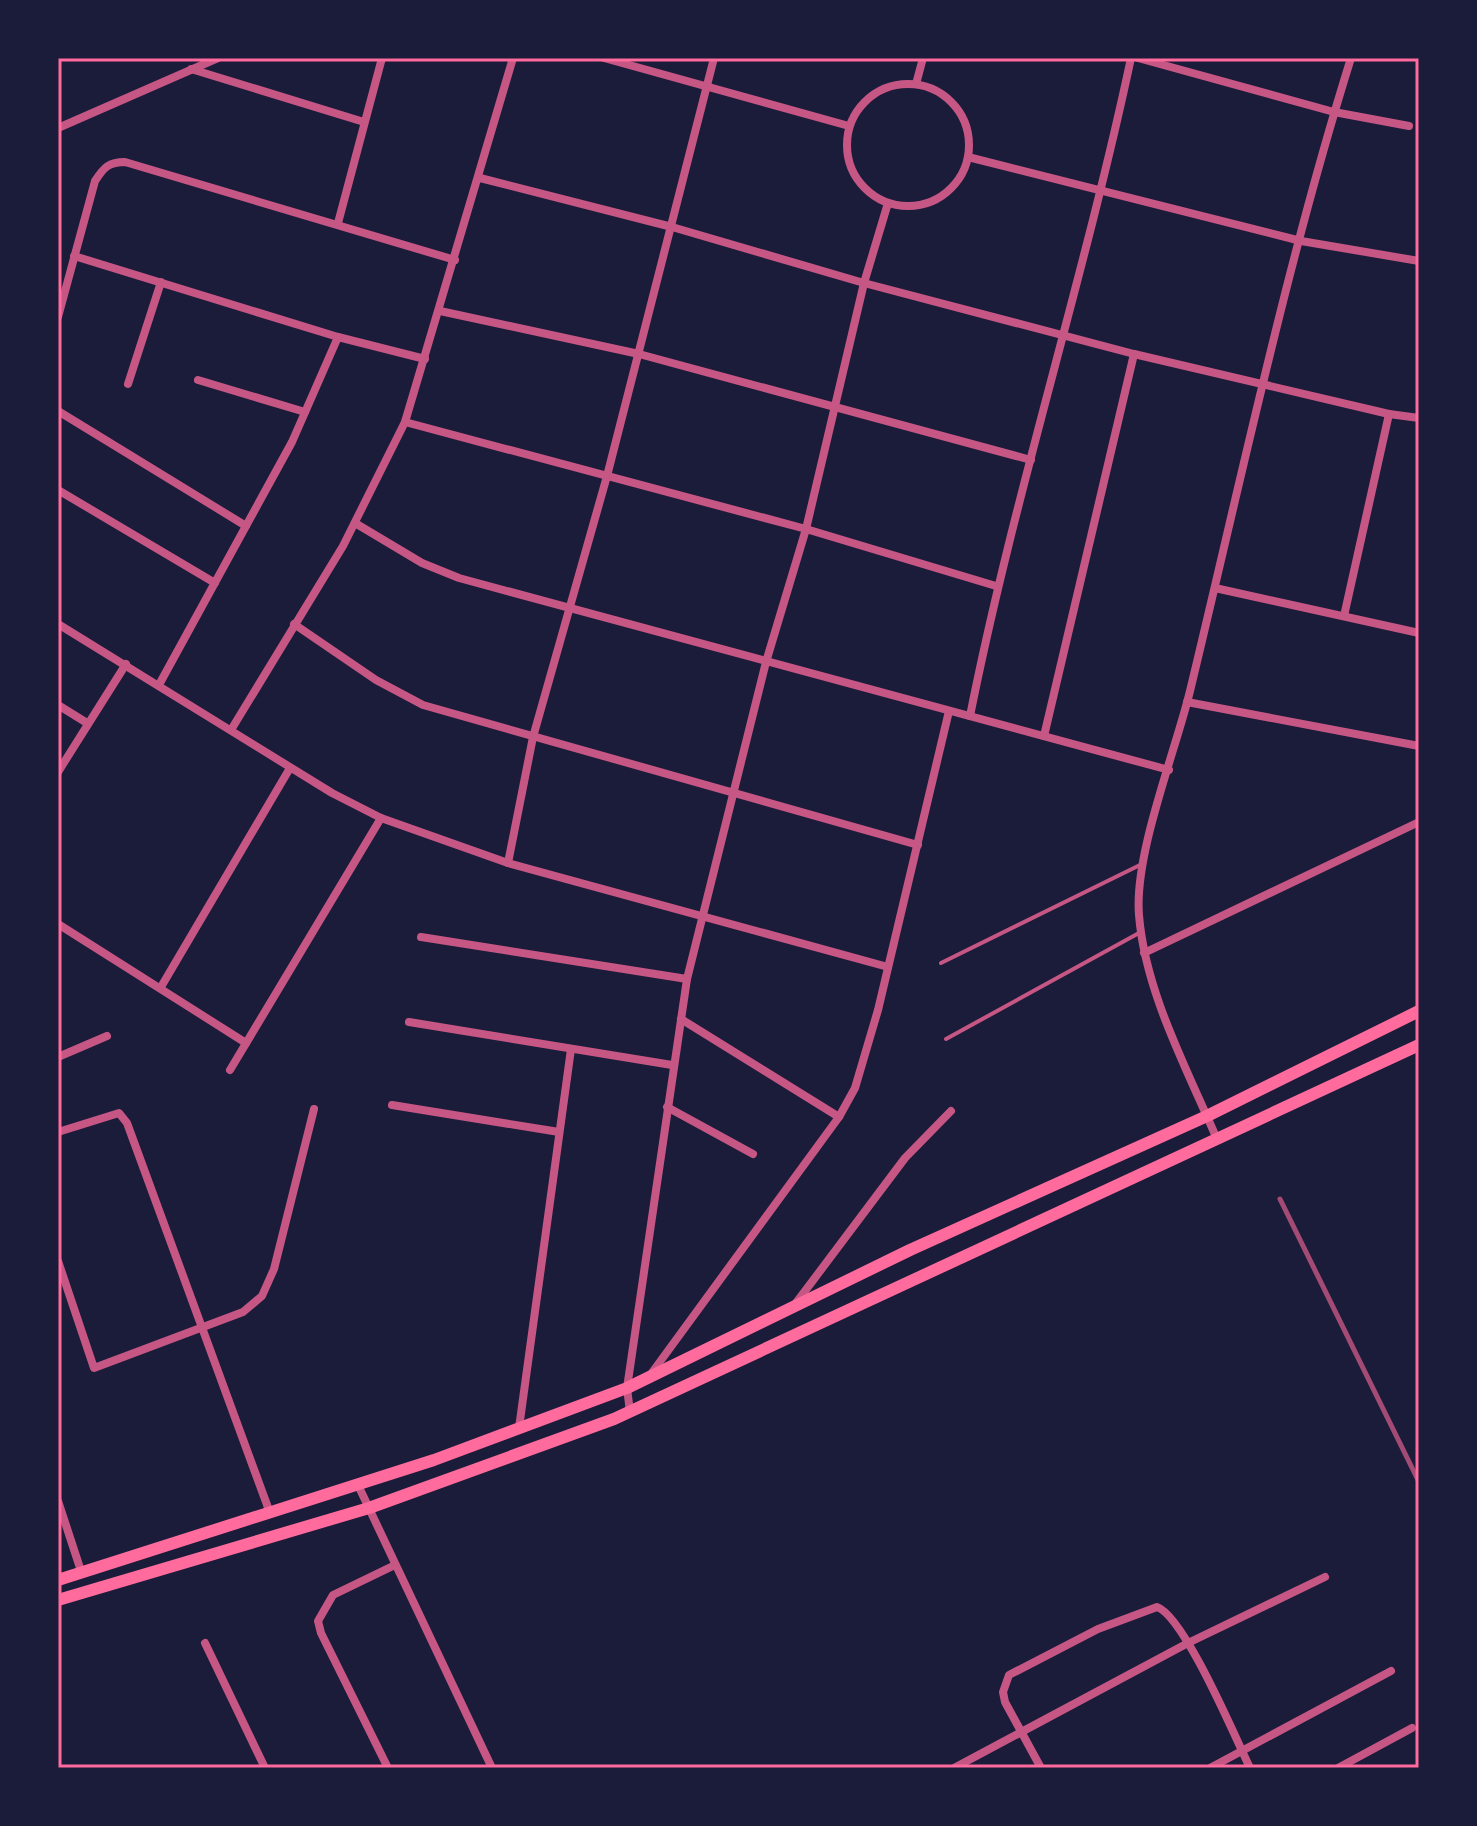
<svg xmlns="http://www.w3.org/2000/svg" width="1477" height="1826" font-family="Literata,serif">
  <rect width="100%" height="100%" fill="#1b1b3a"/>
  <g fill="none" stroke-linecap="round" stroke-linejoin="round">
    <g stroke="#c65784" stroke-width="4">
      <path d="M941 963 1140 865"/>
      <path d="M946 1039 1139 933"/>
    </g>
    <g stroke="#c65784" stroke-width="8">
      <path d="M604 58 849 126"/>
      <path d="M1138 58 1334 112 1409 126"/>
      <path d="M191 69 364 122"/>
      <path d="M916 84 923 58"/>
      <circle cx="908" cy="145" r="61"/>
      <path d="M58 128 218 58"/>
      <path d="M968 157 1301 241 1419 261"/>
      <path d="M480 178 672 227 864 283 1134 354 1389 414 1419 418"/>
      <path d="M338 223 382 58"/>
      <path d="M74 256 338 337 425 359"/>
      <path d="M440 311 639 354 1031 460"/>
      <path d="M58 317 95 181C104 167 109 162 125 162L455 260"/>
      <path d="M198 380 305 412"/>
      <path d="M128 384 161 282"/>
      <path d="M58 411 246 526"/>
      <path d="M405 422 806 529 996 586"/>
      <path d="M58 490 215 583"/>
      <path d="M355 523 422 563 459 578 1169 770"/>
      <path d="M1215 588 1419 633"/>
      <path d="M1344 616 1389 414"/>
      <path d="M58 624 332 793 381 818 508 863 888 967"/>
      <path d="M294 624 376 680 423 705 918 845"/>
      <path d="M160 683 292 442 338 337"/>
      <path d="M1187 702 1419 746"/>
      <path d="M58 705 87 723"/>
      <path d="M970 716C1014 495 1084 279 1131 58"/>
      <path d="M231 730 343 546 405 422 513 58"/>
      <path d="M1044 736 1134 354"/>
      <path d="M58 772 126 664"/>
      <path d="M508 863 533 737 607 476 714 58"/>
      <path d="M58 924 246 1043"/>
      <path d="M421 937 687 979"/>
      <path d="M1144 953 1419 822"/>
      <path d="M161 987 290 768"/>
      <path d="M681 1019 839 1117"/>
      <path d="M409 1022 672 1065"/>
      <path d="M58 1057 107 1036"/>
      <path d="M230 1070 381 818"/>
      <path d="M392 1105 559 1132"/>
      <path d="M667 1107 753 1154"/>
      <path d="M58 1132 119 1113 127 1123 270 1513"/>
      <path d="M1216 1137C1186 1067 1145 991 1139 915 1134 854 1175 753 1190 691 1241 480 1286 266 1351 58"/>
      <path d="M58 1261 94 1368 243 1312 262 1296 274 1269 314 1109"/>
      <path d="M796 1303 905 1158 951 1111"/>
      <path d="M651 1374 839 1117 855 1088 878 1010 949 711"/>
      <path d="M630 1412 627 1388 687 979 766 662 806 529 864 283 888 203"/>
      <path d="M519 1428 571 1049"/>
      <path d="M358 1485 492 1768"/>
      <path d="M58 1501 82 1574"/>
      <path d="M205 1643 265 1768"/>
      <path d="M388 1768 321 1633 318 1621 333 1595 395 1565"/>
      <path d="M954 1768 1188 1643 1325 1577"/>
      <path d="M1041 1768 1005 1702 1003 1692 1009 1675 1098 1629 1157 1607C1184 1616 1235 1737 1250 1768"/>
      <path d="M1210 1768 1391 1671"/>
      <path d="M1338 1768 1412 1728"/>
    </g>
    <g stroke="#ff6b9d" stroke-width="12">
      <path d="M58 1580 434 1460 627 1388 910 1250 1207 1116 1419 1011"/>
      <path d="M58 1600 369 1508 614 1419 1419 1045"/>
    </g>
    <path stroke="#a44b75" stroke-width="5" d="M1280 1199 1419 1482"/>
  </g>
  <rect width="1477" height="1826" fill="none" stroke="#1b1b3a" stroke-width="120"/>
  <rect x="60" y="60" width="1357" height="1706" fill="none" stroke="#ff6b9d" stroke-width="3"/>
</svg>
